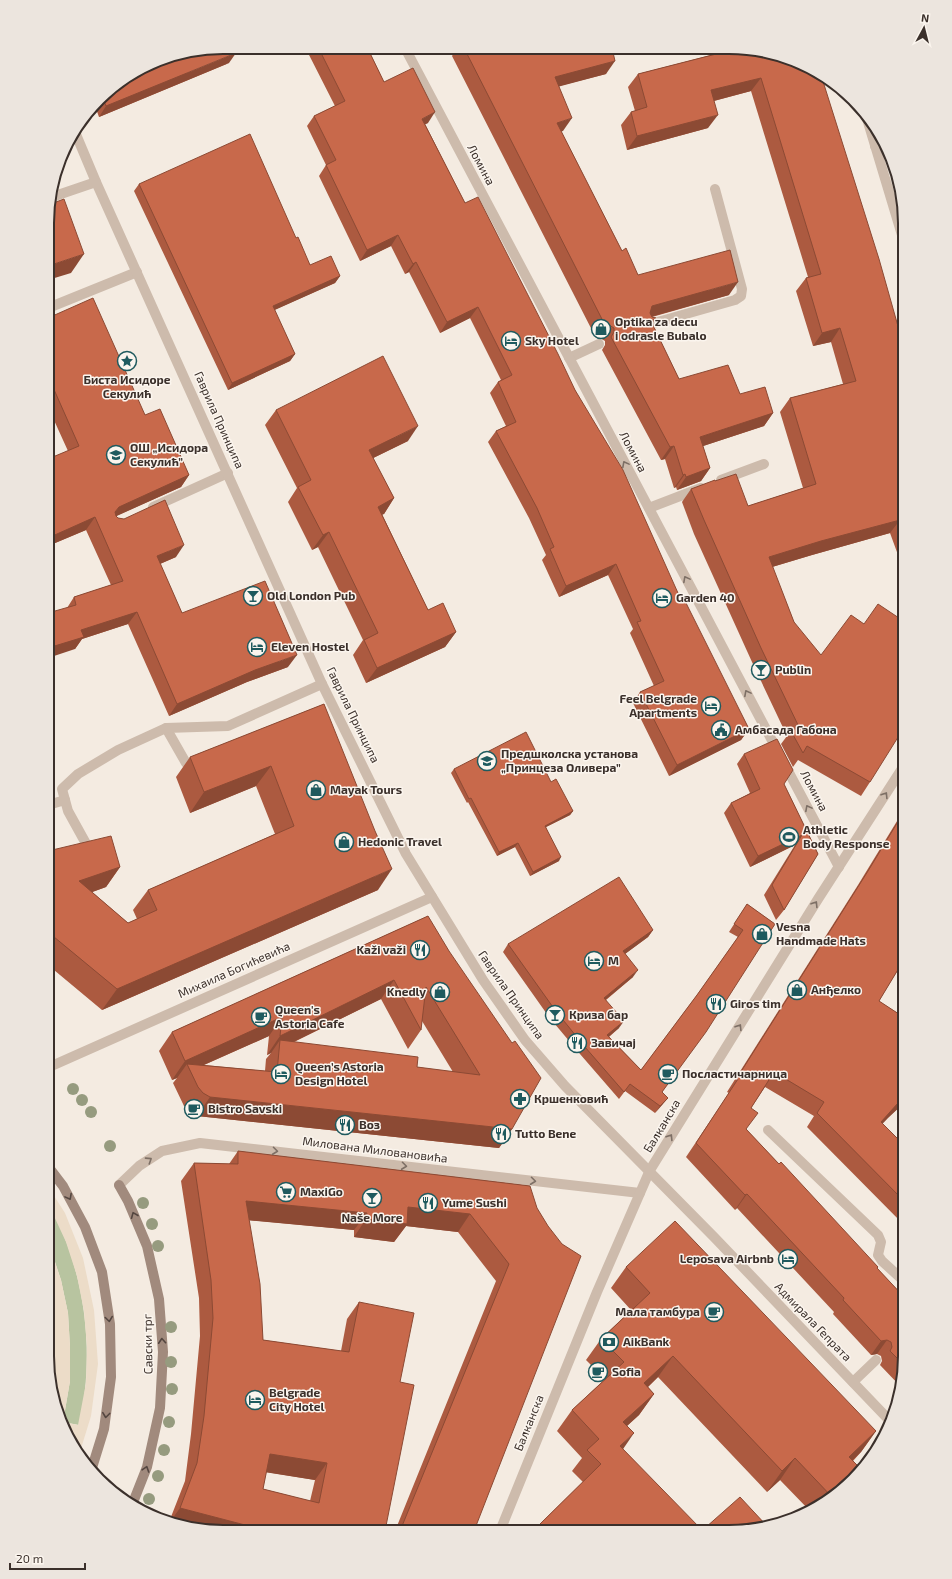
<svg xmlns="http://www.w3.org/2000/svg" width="952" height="1579" font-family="'Exo 2',sans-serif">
  <rect width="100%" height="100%" fill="#f4ebe1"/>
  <g fill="#b8c4a0">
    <path d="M47 1201C85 1267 96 1352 79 1425L63 1422 70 1381V1347L68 1313 61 1280 47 1238Z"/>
    <path d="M47 1301C52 1327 52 1352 51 1379L47 1356Z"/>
  </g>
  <path fill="#ecdcc8" d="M47 1185 65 1213 83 1258 94 1310 98 1364 91 1416 79 1455 60 1423 51 1379 53 1347 50 1316 47 1301V1238L61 1280 68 1313 70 1347V1381L63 1422 78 1425 86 1383 87 1347 84 1311 77 1276 66 1242 47 1201Z"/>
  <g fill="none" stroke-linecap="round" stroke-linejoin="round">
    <g stroke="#cdbbac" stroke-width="10">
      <path d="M48 308 137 272"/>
      <path d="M647 325 735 300 741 296 742 289 715 189"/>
      <path d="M569 358 599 344"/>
      <path d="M721 480 764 464"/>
      <path d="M153 507 228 473"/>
      <path d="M649 508 701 488"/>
      <path d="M166 728 186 763"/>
      <path d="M48 805 65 800"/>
      <path d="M89 849 68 811 62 789 78 774 118 750 166 728 228 726 322 684"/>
      <path d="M768 1130 878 1235 881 1242 878 1255 882 1261 905 1282"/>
      <path d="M853 1382 876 1360"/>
    </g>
    <g stroke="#cdbbac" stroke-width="10">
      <path d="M405 48 839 867"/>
      <path d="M875 146 886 145"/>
      <path d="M49 198 96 182"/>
      <path d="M47 1068 432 897"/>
      <path d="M119 1185 139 1166 162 1151 200 1143 640 1193"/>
    </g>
    <g stroke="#cdbbac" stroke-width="10">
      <path d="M865 112 905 245"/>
      <path d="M75 132 96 182 322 684 406 854 483 980 525 1040 565 1086 714 1237 891 1422"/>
      <path d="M500 1531 597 1292 650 1170 818 899 905 764"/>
    </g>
    <g stroke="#a18a7d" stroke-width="10">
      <path d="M47 1165 63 1186 85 1227 102 1272 110 1324 111 1377 104 1429 91 1471"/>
      <path d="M119 1185 128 1201 147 1246 159 1299 163 1352 160 1408 147 1467 132 1505"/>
    </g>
  </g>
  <g fill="#969b7f">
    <circle cx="73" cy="1089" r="6"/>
    <circle cx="82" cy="1100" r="6"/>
    <circle cx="91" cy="1112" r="6"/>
    <circle cx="110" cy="1146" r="6"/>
    <circle cx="143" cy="1203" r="6"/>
    <circle cx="152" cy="1224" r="6"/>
    <circle cx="158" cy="1246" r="6"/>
    <circle cx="171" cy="1327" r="6"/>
    <circle cx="171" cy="1362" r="6"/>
    <circle cx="172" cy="1389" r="6"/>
    <circle cx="169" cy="1422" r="6"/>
    <circle cx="164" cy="1450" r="6"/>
    <circle cx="158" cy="1476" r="6"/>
    <circle cx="149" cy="1499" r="6"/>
  </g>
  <g fill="#ac5a40" fill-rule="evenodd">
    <path d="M305 47H382L370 53 384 82 428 123 425 124 465 203 575 390 682 602 749 729 741 740 669 776 633 703 640 692 654 686 630 633 633 629 608 575 559 597 542 560 546 555 529 518 488 442 496 431 506 426 490 393 498 382 501 380 470 318 440 333 409 272 405 274 391 246 360 261 319 176 326 165 307 126 314 116 335 106Z"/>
    <path d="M457 48H612L606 74 559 86 563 131H561L622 251 638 275 729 295 652 317 656 318 652 323 679 379 740 394 773 413 764 426 703 446 710 468 701 481 677 490 676 487 674 488 665 459 661 460 602 350 605 345V341L600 338H596L452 56Z"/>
    <path d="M718 48 752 49 905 351V574L890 533 812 555 772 567 794 622 870 782 861 796 798 760 793 767 781 744 787 736 752 662 694 534 682 502 691 489 715 481 748 506 803 488 780 412 790 398 843 384 831 342 813 346 796 291 806 278 808 277 751 91 714 101 708 128 627 150 621 125 631 112 635 111 628 87 638 74 715 54V52Z"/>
    <path d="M229 63 99 117 95 106 107 91Z"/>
    <path d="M139 184 296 238 310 265 340 276 335 283 274 310 295 354 290 361 228 390 134 191Z"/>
    <path d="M48 318 145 415 189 475 181 487 116 516 118 518 176 557 160 564 182 613 288 667 247 682 169 716 128 624 82 639 75 649 67 608 74 597 111 585 86 530 48 546V459L68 451 48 407Z"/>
    <path d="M276 410 408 441 373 458 394 498 384 514H382L428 610 456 632 445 647 366 683 353 655 363 640 318 547 312 550 288 502 297 488 265 425Z"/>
    <path d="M324 704 378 890 102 1010 48 965V851L120 867 106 887 92 892 128 923 137 919 133 910 148 890 275 834 256 786 190 813 176 777 190 757Z"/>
    <path d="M744 754 784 784 818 854 784 910 776 920 764 895 795 845 750 867 724 813 731 803 750 793 737 764Z"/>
    <path d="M454 769 551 782 573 811 570 815 546 827 559 861 530 876 515 847 497 856 468 802 467 803 451 773Z"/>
    <path d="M905 808V958L879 1001 905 1018V1102L882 1123 905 1146V1226L807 1127 814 1116 765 1087 751 1108 746 1129 905 1298V1368L901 1387 880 1365 882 1361 881 1356 877 1354 871 1355 833 1314 834 1312 737 1208 735 1210 686 1157 729 1093 727 1092 858 885Z"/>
    <path d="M747 904 775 924 662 1092 668 1098 662 1105 655 1113 625 1091 619 1099 580 1054 549 1017 503 952 508 944 653 930 648 937 625 954 633 977 606 1000 619 1028 609 1037 641 1070 697 995 738 937 729 932Z"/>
    <path d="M428 916 512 1129 499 1148 197 1116 190 1112 184 1106 173 1083 177 1078 172 1080 159 1051 172 1032ZM381 999 408 1049 421 1030 422 1021 453 1072 417 1067 294 1042ZM269 1036 267 1055 271 1053 266 1059 265 1071 204 1065Z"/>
    <path d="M238 1151 530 1186 474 1531H395L496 1281 458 1232 406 1226 394 1242 354 1237V1230L249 1220 263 1340 341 1351 347 1319 359 1302 400 1382 385 1531H200L169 1522 185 1481 191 1434 200 1336 199 1298 181 1181 194 1163 229 1164ZM266 1472 315 1480 310 1501 263 1489Z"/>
    <path d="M905 1232V1249L898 1242Z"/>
    <path d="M626 1267 876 1431 861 1452 853 1461 836 1496 810 1511 780 1480 767 1492 658 1377 648 1387 654 1394 639 1415 627 1426 623 1449 699 1532 535 1531 540 1524 583 1482 572 1471 582 1458 557 1431 572 1410 605 1379 586 1360 601 1339 631 1310 611 1288Z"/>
    <path d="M705 1528 729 1532H702Z"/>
  </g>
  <g fill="#8c4a34">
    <path d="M366 47H382L359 58Z"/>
    <path d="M236 53 229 63 99 117 106 106Z"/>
    <path d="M615 61 606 74 546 90 555 77Z"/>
    <path d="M761 78 751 91 702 104 711 90Z"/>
    <path d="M435 112 428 123 415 129 422 119Z"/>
    <path d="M718 115 708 128 627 150 637 136Z"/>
    <path d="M572 118 563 131 548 136 557 123Z"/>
    <path d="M398 235 391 246 360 261 367 250Z"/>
    <path d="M84 254 71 273 48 280V266Z"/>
    <path d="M416 262 409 272 405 274 413 264Z"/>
    <path d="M340 276 335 283 268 313 273 306Z"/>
    <path d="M738 282 729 295 643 319 652 306Z"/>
    <path d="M478 307 470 318 440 333 447 322Z"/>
    <path d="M656 318 647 331 651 321Z"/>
    <path d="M605 325H609L600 338H596Z"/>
    <path d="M840 328 831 342 813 346 822 333Z"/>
    <path d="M295 354 290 361 228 390 232 383Z"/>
    <path d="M773 413 764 426 691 450 700 437Z"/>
    <path d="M418 426 408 441 359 465 369 450Z"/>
    <path d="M674 446 665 459 661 460 670 447Z"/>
    <path d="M710 468 701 481 677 490 686 477Z"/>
    <path d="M685 474 676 487 674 488 683 475Z"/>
    <path d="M189 475 181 487 110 519 119 507Z"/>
    <path d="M394 498 384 514 368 522 378 507Z"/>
    <path d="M95 517 86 530 48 546V538Z"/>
    <path d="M900 520 890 533 812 555 759 571 769 557 821 541Z"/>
    <path d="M329 532 318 547 312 550 323 535Z"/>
    <path d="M184 545 176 557 148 569 157 556Z"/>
    <path d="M616 564 608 575 559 597 566 586Z"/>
    <path d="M137 612 128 624 82 639 75 649 48 658V648L81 630Z"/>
    <path d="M456 632 445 647 366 683 377 668Z"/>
    <path d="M297 655 288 667 247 682 169 716 177 704 255 670Z"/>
    <path d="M749 729 741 740 669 776 677 765Z"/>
    <path d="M271 766 256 786 190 813 204 792Z"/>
    <path d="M573 811 570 815 542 829 545 826Z"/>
    <path d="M802 835 795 845 750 867 758 856Z"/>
    <path d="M518 843 515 847 497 856 499 852Z"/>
    <path d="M561 857 559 861 530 876 533 872Z"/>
    <path d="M120 867 106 887 65 902 79 881Z"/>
    <path d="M392 869 378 890 102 1010 117 989Z"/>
    <path d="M653 930 648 937 618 959 623 951Z"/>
    <path d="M638 970 633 977 599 1005 604 998Z"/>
    <path d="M394 980 381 999 279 1049 280 1040 271 1053 267 1055 280 1036Z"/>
    <path d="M282 1017 269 1036 190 1071 187 1064 177 1078 172 1080 185 1061Z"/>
    <path d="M624 1021 619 1028 602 1042 607 1035Z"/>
    <path d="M210 1097 512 1129 499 1148 197 1116Z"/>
    <path d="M905 1097V1102L888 1118 871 1136 881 1122 898 1103Z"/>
    <path d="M668 1098 662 1105 655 1113 660 1106Z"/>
    <path d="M747 1194 737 1208 735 1210 745 1195Z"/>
    <path d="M246 1201 367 1213 354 1230 234 1219Z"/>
    <path d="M408 1207 470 1214 458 1232 406 1226 394 1242 354 1237 366 1219Z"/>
    <path d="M887 1340 877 1354 871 1355 881 1341Z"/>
    <path d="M673 1356 658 1377 629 1405 644 1383Z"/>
    <path d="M654 1394 639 1415 608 1443 623 1422Z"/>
    <path d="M876 1431 861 1452 834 1478 849 1457Z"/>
    <path d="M634 1433 619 1455 620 1446Z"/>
    <path d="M270 1454 327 1463 315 1480 258 1471Z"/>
    <path d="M795 1458 780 1480 767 1492 782 1471Z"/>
    <path d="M180 1508 268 1531H200L170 1522Z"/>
  </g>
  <g fill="#c8694b" stroke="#8c4a34" fill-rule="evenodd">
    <path d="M223 47H234L236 53 106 106 102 96 107 91 156 60Z"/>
    <path d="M318 47H367L384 82 413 68 435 112 422 119 465 203 478 197 558 354 575 390 623 470 682 602 685 601 749 729 677 765 640 692 664 681 637 622 641 621 616 564 566 586 550 549 554 547 537 508 496 431 516 422 498 382 512 375 478 307 447 322 416 262 413 264 398 235 367 250 326 165 336 160 314 116 345 101Z"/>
    <path d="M464 48H612L615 61 555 77 572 118 557 123 622 251 626 248 638 275 730 250 738 282 652 306 650 313 652 317 656 318 651 321 679 379 728 365 740 394 765 387 773 413 700 437 710 468 686 477 685 474 683 475 674 446 670 447 611 337 614 332V328L609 325H605Z"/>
    <path d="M727 48 752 49 797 60 821 75 879 259 905 351V534L900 520 821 541 769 557 794 622 821 655 851 615 864 624 878 604 905 622V726L870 782 807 746 803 753 791 731 799 727 761 648 704 520 691 489 715 480V481L736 474 748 506 816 484 790 398 856 381 840 328 822 333 806 278 821 274 761 78 711 90 718 115 637 136 631 112 647 107 638 74 728 51Z"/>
    <path d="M250 134 296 238 298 237 310 265 331 256 340 276 273 306 295 354 232 383 139 184Z"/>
    <path d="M64 199 84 254 48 266V205Z"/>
    <path d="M93 298 145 415 160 409 189 475 119 507 115 512 116 516 118 518 124 519 165 500 184 545 157 556 182 613 265 581 297 655 255 670 177 704 137 612 81 630 84 637 48 648V613L76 605 74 597 123 581 95 517 48 538V459L79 446 48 376V318Z"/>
    <path d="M383 356 418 426 369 450 394 498 378 507 428 610 443 603 456 632 377 668 364 640 378 633 329 532 323 535 298 487 311 480 276 410Z"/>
    <path d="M324 704 375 831 392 869 117 989 48 932V929L50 928 48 926V851L111 836 120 867 79 881 128 923 157 910 148 890 294 826 271 766 204 792 190 757Z"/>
    <path d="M526 732 551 782 556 779 573 811 545 826 561 857 533 872 518 843 499 852 471 798 469 799 454 769Z"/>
    <path d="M777 739 793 770 784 784 818 854 784 910 772 885 802 835 758 856 731 803 760 789 744 754Z"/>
    <path d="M905 810V958L879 1001 905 1018V1097L898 1103 881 1122 905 1146V1202L817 1113 824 1102 774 1072 751 1108 758 1113 746 1129 779 1164 781 1162 878 1267 877 1268 905 1298V1366L890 1351 892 1347 891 1342 887 1340 881 1341 843 1300 844 1298 747 1194 745 1195 696 1143 738 1079 737 1078 868 871Z"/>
    <path d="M619 877 653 930 623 951 638 970 604 998 624 1021 607 1035 641 1070 697 995 743 930 734 924 747 904 775 924 706 1032 662 1092 668 1098 660 1106 630 1084 624 1092 585 1047 555 1010 508 944Z"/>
    <path d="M428 916 449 951 512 1043 515 1041 541 1078 512 1129 210 1097 203 1093 198 1087 187 1064 277 1072 280 1040 418 1057 417 1067 480 1075 426 987 421 1030 394 980 280 1036 282 1017 185 1061 172 1032Z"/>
    <path d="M238 1151 530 1186 537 1208 548 1226 562 1244 581 1256 474 1531H400L509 1264 470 1214 408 1207 407 1224 366 1219 367 1213 246 1201 260 1284 263 1340 349 1352 359 1302 414 1313 400 1382 414 1385 385 1531H268L180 1508 197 1463 204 1416 213 1318 211 1280 194 1163 238 1164ZM270 1454 327 1463 319 1503 263 1489Z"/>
    <path d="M675 1221 876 1431 849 1457 862 1470 836 1496 833 1498 795 1458 782 1471 673 1356 644 1383 654 1394 623 1422 634 1433 620 1446 701 1529 699 1532 547 1531 540 1524 601 1464 587 1450 599 1439 572 1410 624 1362 601 1339 650 1293 626 1267Z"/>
    <path d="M740 1497 766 1525 729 1532H708L705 1528Z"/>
  </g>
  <defs><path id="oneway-chevron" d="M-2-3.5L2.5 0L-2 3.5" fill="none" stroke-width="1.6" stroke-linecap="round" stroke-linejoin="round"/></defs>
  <g stroke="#7d6f65">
    <use href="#oneway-chevron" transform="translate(625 464) rotate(-118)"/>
    <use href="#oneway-chevron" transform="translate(686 579) rotate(-118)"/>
    <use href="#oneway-chevron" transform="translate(747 693) rotate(-118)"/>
    <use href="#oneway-chevron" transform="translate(885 795) rotate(-58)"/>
    <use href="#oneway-chevron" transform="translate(808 808) rotate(-118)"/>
    <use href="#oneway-chevron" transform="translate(815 904) rotate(-58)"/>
    <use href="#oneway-chevron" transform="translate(739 1027) rotate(-58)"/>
    <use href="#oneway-chevron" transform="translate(670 1137) rotate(-58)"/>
    <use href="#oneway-chevron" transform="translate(275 1151) rotate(7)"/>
    <use href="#oneway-chevron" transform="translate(149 1160) rotate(-33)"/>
    <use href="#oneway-chevron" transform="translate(404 1166) rotate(7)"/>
    <use href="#oneway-chevron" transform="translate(533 1181) rotate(7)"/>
  </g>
  <g stroke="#544640">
    <use href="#oneway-chevron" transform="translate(69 1197) rotate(62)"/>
    <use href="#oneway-chevron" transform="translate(134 1215) rotate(-112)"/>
    <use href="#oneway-chevron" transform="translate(109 1319) rotate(82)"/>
    <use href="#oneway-chevron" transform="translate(162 1341) rotate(-94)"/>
    <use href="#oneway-chevron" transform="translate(106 1415) rotate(97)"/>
    <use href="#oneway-chevron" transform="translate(146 1469) rotate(-72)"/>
  </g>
  <defs>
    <symbol id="shop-ring" viewBox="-11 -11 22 22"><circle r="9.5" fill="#fbf5ee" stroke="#1f5a5e" stroke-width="1.5"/><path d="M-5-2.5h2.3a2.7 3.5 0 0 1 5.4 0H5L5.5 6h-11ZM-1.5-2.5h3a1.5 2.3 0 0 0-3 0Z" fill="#1f5a5e"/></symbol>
    <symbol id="hotel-ring" viewBox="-11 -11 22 22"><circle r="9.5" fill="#fbf5ee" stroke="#1f5a5e" stroke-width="1.5"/><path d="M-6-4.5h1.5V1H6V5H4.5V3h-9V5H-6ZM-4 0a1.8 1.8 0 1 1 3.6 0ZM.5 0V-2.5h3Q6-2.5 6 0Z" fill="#1f5a5e"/></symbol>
    <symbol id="sight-ring" viewBox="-11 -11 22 22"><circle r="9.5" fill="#fbf5ee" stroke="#1f5a5e" stroke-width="1.5"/><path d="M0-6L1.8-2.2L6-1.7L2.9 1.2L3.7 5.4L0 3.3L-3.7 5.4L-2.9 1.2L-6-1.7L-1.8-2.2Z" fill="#1f5a5e"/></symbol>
    <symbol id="school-ring" viewBox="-11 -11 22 22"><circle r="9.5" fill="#fbf5ee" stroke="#1f5a5e" stroke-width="1.5"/><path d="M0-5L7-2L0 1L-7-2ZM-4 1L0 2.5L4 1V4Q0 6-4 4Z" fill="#1f5a5e"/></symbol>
    <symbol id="bar-ring" viewBox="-11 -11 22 22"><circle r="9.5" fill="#fbf5ee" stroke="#1f5a5e" stroke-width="1.5"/><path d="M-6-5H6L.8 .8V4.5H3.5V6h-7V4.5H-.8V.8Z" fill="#1f5a5e"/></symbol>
    <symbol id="civic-ring" viewBox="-11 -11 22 22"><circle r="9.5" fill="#fbf5ee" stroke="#1f5a5e" stroke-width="1.5"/><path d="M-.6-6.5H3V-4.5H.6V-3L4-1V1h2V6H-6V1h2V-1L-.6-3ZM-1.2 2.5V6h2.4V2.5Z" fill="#1f5a5e"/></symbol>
    <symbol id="stadium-ring" viewBox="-11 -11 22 22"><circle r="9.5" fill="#fbf5ee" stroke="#1f5a5e" stroke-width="1.5"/><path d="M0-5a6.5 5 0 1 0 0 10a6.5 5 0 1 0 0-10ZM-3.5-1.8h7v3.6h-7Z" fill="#1f5a5e"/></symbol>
    <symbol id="restaurant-ring" viewBox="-11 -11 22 22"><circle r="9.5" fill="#fbf5ee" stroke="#1f5a5e" stroke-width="1.5"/><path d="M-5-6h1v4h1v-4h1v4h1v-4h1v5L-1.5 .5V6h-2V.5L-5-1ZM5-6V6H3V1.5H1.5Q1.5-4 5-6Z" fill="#1f5a5e"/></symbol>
    <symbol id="cafe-ring" viewBox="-11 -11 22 22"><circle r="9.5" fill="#fbf5ee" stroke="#1f5a5e" stroke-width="1.5"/><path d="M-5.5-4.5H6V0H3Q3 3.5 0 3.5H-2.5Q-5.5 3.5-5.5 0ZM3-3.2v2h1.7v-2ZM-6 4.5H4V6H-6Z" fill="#1f5a5e"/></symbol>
    <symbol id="pharmacy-ring" viewBox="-11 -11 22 22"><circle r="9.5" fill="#fbf5ee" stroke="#1f5a5e" stroke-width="1.5"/><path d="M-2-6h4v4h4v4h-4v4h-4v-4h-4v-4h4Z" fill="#1f5a5e"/></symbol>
    <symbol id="supermarket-ring" viewBox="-11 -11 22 22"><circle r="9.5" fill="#fbf5ee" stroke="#1f5a5e" stroke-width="1.5"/><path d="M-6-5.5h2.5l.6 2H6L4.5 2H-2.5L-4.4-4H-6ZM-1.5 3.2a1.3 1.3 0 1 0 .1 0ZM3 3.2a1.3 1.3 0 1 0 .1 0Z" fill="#1f5a5e"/></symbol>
    <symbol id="bank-ring" viewBox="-11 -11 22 22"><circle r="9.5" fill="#fbf5ee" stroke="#1f5a5e" stroke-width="1.5"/><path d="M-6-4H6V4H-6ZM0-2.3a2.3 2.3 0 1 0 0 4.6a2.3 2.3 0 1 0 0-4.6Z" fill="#1f5a5e"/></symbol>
  </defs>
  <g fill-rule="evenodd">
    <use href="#shop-ring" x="590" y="318" width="22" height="22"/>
    <use href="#hotel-ring" x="500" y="330" width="22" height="22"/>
    <use href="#sight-ring" x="116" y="350" width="22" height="22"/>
    <use href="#school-ring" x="105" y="444" width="22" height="22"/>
    <use href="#bar-ring" x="242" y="585" width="22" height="22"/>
    <use href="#hotel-ring" x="651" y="587" width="22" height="22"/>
    <use href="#hotel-ring" x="246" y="636" width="22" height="22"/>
    <use href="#bar-ring" x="750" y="659" width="22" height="22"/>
    <use href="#hotel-ring" x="700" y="695" width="22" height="22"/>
    <use href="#civic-ring" x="710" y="719" width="22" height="22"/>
    <use href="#school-ring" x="476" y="750" width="22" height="22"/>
    <use href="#shop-ring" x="305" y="779" width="22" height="22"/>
    <use href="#stadium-ring" x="778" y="826" width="22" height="22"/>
    <use href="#shop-ring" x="333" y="831" width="22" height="22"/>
    <use href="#shop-ring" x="751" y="923" width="22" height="22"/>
    <use href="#restaurant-ring" x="409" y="939" width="22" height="22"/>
    <use href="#hotel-ring" x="583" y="950" width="22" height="22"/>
    <use href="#shop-ring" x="786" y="979" width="22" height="22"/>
    <use href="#shop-ring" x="429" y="981" width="22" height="22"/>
    <use href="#restaurant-ring" x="705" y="993" width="22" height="22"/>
    <use href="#bar-ring" x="544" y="1004" width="22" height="22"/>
    <use href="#cafe-ring" x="250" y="1006" width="22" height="22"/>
    <use href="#restaurant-ring" x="566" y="1032" width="22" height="22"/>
    <use href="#hotel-ring" x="270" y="1063" width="22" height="22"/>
    <use href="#cafe-ring" x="657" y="1063" width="22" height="22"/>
    <use href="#pharmacy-ring" x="509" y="1088" width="22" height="22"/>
    <use href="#cafe-ring" x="183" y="1098" width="22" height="22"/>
    <use href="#restaurant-ring" x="334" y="1114" width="22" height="22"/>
    <use href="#restaurant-ring" x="490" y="1123" width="22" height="22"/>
    <use href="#supermarket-ring" x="275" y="1181" width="22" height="22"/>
    <use href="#bar-ring" x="361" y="1187" width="22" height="22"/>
    <use href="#restaurant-ring" x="417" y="1192" width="22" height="22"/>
    <use href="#hotel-ring" x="777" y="1248" width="22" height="22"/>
    <use href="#cafe-ring" x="703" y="1301" width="22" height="22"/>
    <use href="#bank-ring" x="598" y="1331" width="22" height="22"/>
    <use href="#cafe-ring" x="587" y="1361" width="22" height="22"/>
    <use href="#hotel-ring" x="244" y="1389" width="22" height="22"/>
  </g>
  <g text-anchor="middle" stroke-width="3" stroke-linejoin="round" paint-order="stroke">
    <g font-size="12" fill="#3b302b" stroke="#fbf5ee">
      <text transform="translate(481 165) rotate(62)" y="4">Ломина</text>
      <text transform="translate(219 420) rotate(66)" y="4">Гаврила Принципа</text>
      <text transform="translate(633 452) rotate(62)" y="4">Ломина</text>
      <text transform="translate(353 715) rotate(64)" y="4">Гаврила Принципа</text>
      <text transform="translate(814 791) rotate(62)" y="4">Ломина</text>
      <text transform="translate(234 970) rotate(-24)" y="4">Михаила Богићевића</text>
      <text transform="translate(511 995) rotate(55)" y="4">Гаврила Принципа</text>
      <text transform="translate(662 1126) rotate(-59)" y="4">Балканска</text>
      <text transform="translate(375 1150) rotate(7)" y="4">Милована Миловановића</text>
      <text transform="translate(813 1322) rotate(46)" y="4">Адмирала Гепрата</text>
      <text transform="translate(148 1344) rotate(-91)" y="4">Савски трг</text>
      <text transform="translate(529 1423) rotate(-68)" y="4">Балканска</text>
    </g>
    <g font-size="12" font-weight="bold" fill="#3b302b" stroke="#fbf5ee" text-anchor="start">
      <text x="615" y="326">Optika za decu<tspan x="615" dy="14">i odrasle Bubalo</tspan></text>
      <text x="525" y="345">Sky Hotel</text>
      <text x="127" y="384" text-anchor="middle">Биста Исидоре<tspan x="127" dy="14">Секулић</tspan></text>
      <text x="130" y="452">ОШ „Исидора<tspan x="130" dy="14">Секулић”</tspan></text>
      <text x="267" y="600">Old London Pub</text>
      <text x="676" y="602">Garden 40</text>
      <text x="271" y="651">Eleven Hostel</text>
      <text x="775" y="674">Publin</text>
      <text x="697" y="703" text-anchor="end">Feel Belgrade<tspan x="697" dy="14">Apartments</tspan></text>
      <text x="735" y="734">Амбасада Габона</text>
      <text x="501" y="758">Предшколска установа<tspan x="501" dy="14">„Принцеза Оливера”</tspan></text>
      <text x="330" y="794">Mayak Tours</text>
      <text x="803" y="834">Athletic<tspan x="803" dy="14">Body Response</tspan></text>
      <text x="358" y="846">Hedonic Travel</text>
      <text x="776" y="931">Vesna<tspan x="776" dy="14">Handmade Hats</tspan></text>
      <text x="406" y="954" text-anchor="end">Kaži važi</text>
      <text x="608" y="965">M</text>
      <text x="811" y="994">Анђелко</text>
      <text x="426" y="996" text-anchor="end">Knedly</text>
      <text x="730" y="1008">Giros tim</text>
      <text x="275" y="1014">Queen's<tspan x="275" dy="14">Astoria Cafe</tspan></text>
      <text x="569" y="1019">Криза бар</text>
      <text x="591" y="1047">Завичај</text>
      <text x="295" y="1071">Queen’s Astoria<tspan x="295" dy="14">Design Hotel</tspan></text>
      <text x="682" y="1078">Посластичарница</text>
      <text x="534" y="1103">Кршенковић</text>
      <text x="208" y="1113">Bistro Savski</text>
      <text x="359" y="1129">Воз</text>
      <text x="515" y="1138">Tutto Bene</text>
      <text x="300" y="1196">MaxiGo</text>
      <text x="442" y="1207">Yume Sushi</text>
      <text x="372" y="1222" text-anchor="middle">Naše More</text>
      <text x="774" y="1263" text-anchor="end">Leposava Airbnb</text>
      <text x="700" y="1316" text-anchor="end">Мала тамбура</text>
      <text x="623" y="1346">AikBank</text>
      <text x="612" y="1376">Sofia</text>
      <text x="269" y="1397">Belgrade<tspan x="269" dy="14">City Hotel</tspan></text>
    </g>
  </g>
  <path d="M0 0H952V1579H0ZM223 54H729A169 169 0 0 1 898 223V1356A169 169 0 0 1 729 1525H223A169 169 0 0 1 54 1356V223A169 169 0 0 1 223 54Z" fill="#ece5de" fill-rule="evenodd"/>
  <path fill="none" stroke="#3b302b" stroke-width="2" d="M223 54H729A169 169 0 0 1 898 223V1356A169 169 0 0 1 729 1525H223A169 169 0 0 1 54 1356V223A169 169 0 0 1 223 54Z"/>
  <g transform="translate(924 28) rotate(7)" stroke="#fbf5ee" stroke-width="3" paint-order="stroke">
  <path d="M0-3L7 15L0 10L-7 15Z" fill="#3b302b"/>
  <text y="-6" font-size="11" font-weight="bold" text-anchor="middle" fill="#3b302b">N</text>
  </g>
  <path d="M10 1563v6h75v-6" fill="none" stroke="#3b302b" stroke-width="2"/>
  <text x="16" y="1563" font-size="12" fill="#3b302b" stroke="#fbf5ee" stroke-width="3" paint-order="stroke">20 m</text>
</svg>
